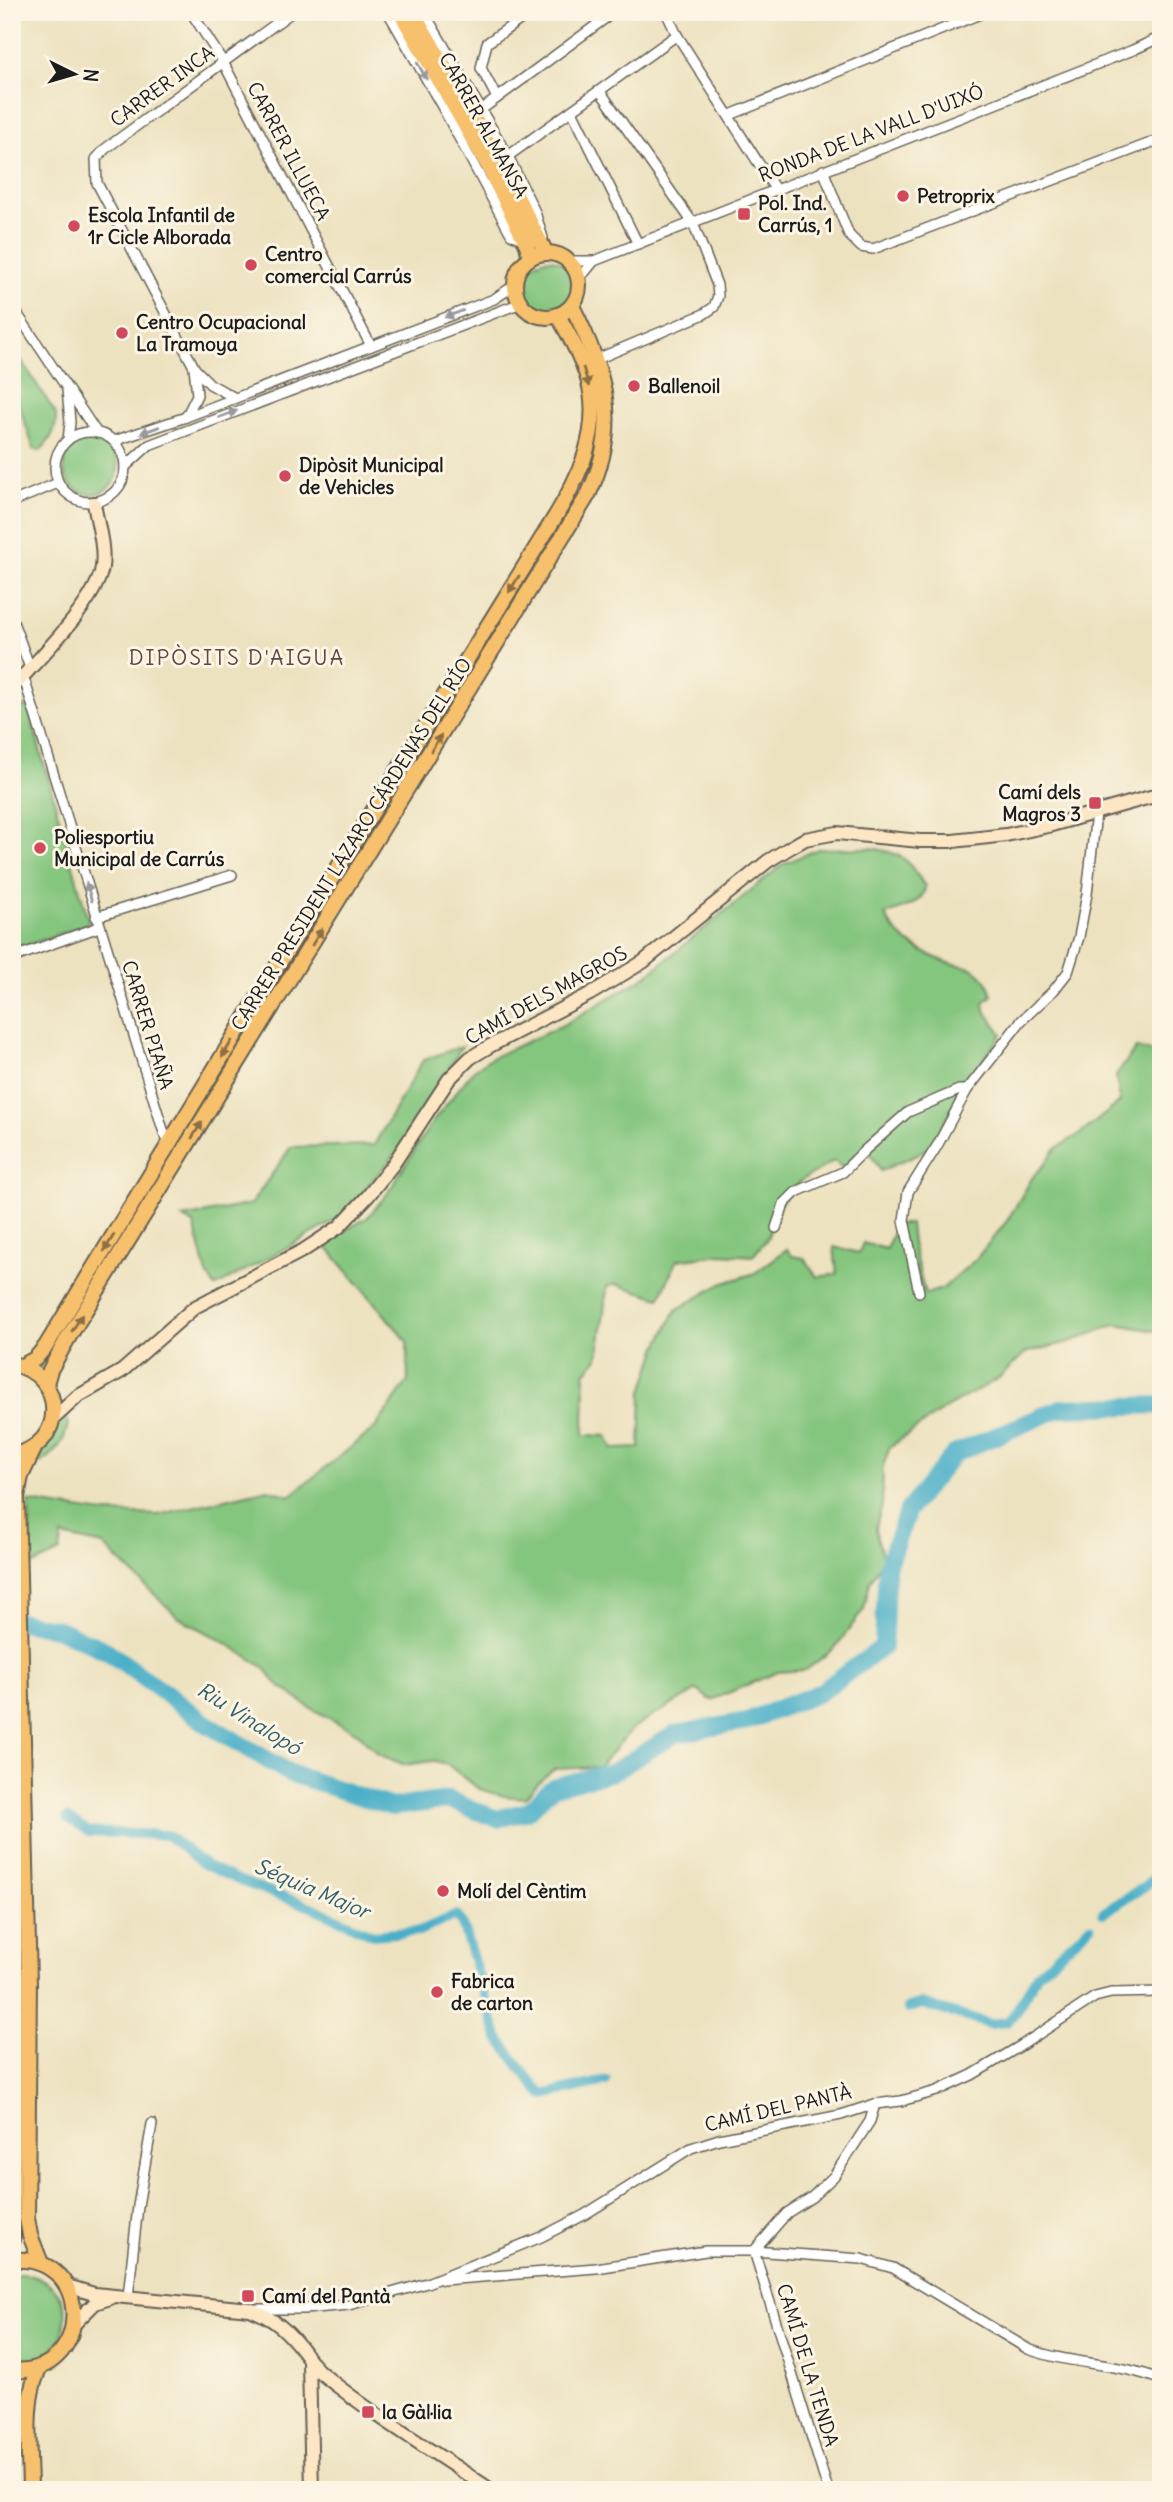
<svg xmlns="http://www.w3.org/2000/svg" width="1173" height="2502" font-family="Delius,sans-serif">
  <rect width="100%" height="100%" fill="#fcf5e5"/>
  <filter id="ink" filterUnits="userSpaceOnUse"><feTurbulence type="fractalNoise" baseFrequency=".0143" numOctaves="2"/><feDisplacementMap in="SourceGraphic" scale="14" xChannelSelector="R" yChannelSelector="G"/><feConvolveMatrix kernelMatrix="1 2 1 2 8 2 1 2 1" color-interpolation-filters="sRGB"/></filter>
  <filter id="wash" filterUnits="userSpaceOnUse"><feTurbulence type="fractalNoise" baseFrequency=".00686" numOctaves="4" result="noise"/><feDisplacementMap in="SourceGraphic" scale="28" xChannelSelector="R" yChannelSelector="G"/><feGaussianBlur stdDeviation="1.57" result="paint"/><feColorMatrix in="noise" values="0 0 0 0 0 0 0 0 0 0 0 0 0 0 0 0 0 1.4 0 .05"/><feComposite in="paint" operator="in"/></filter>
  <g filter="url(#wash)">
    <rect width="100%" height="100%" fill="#ede2c0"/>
    <g fill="#85c67f" stroke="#50714e" stroke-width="2">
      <circle cx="549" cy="284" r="25"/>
      <path d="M12 346 56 414C57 429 51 440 40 451L34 449 12 385Z"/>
      <circle cx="91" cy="467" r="27"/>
      <path d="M23 706 28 707 89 923 12 951V720Z"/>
      <path d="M871 848C906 854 905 858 925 886 925 904 900 909 885 915 896 940 924 954 949 963 957 965 967 965 975 970 984 976 990 985 992 996L984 1002 985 1010 1002 1034 966 1084 930 1148 881 1171 871 1155 857 1153 843 1168 834 1161 802 1180 781 1202 767 1239 753 1256 721 1254 677 1260 660 1298 615 1284 607 1287 598 1358 585 1373 584 1435 607 1436 613 1449 640 1448 642 1394 658 1346 676 1310 721 1284 755 1273 787 1249 792 1256 804 1258 817 1277 837 1274 834 1247 859 1253 863 1243 886 1249 897 1224H910L912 1243 925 1294 942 1289 976 1259 1007 1221 1034 1175 1044 1165 1056 1148 1080 1134 1120 1102 1116 1076 1136 1048 1161 1054V1332L1116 1324 1073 1341 1025 1353 999 1378 946 1408 890 1447 883 1466 882 1506 875 1529 883 1558 870 1582 864 1609 835 1648 806 1670 778 1672 711 1700 697 1690 633 1728 599 1767 555 1769 543 1778 525 1798 504 1796 479 1789 448 1765 431 1761 405 1765 378 1754 358 1733 310 1708 275 1682 265 1668 223 1641 178 1617 103 1545 62 1536 60 1552 31 1566 29 1502 104 1513 158 1515 268 1489 290 1496 375 1428 408 1381 407 1341 326 1246 338 1234 367 1218 387 1194 430 1125 473 1071 489 1059 561 1026 645 977 783 864 818 849Z"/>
      <path d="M462 1046 412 1135 339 1219 215 1287 207 1274 194 1224 183 1218 251 1204 291 1147 374 1145 423 1060Z"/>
      <path d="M66 1415C74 1432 51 1463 33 1465L52 1439 61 1419Z"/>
      <path d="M18 2274C89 2277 75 2372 12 2359V2276Z"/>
    </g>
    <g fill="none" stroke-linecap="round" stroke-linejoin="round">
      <g stroke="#49afc8" stroke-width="10">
        <path d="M67 1818 89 1832 167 1835 205 1865 240 1881 314 1908 373 1935 419 1931 457 1915 461 1921 498 2037 528 2078 543 2095 606 2081"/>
        <path d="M1103 1913 1145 1886 1161 1871"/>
        <path d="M908 2008 922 2004 989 2024 1007 2022 1015 2013 1038 1973 1090 1927"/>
      </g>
      <path stroke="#49afc8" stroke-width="18" d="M12 1620 59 1629 107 1651 207 1724 289 1773 392 1807 449 1800 497 1819 528 1811 553 1787 613 1772 675 1734 747 1721 819 1693 883 1647 887 1567 908 1510 954 1454 1061 1408 1161 1405"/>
    </g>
  </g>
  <g filter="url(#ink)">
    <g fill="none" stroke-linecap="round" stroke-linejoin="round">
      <defs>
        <g id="street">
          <path d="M191 12 223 62 371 346"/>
          <path d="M388 12 444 110 511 234 524 240"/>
          <path d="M424 12 508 156 535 212 543 238"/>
          <path d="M666 12 677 35 775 189"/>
          <path d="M497 98 481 68 487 43 531 12"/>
          <path d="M481 110 614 12"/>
          <path d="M572 111 638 244"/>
          <path d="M730 115 985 12"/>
          <path d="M508 156 677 35"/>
          <path d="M823 170 849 235 861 247 873 249 1161 139"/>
          <path d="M568 261H594L1133 50 1161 37"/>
          <path d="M578 276 585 272 594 261"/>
          <path d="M12 306 97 433"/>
          <path d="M597 359 704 314 714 307 718 296 717 285 693 223 600 91"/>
          <path d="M195 369 210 384 235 398"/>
          <path d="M67 389 70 422 68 440"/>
          <path d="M186 417 197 395 194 367 97 183 96 159 105 149 292 12"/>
          <circle cx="90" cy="467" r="35"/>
          <path d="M114 441 186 417 494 299 515 285"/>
          <path d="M125 467 149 445 521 303"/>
          <path d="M12 502 58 483"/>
          <path d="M12 619 30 668"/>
          <path d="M23 675 164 1133 170 1143"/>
          <path d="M96 917 232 875"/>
          <path d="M12 958 99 927"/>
          <path d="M776 1228 784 1204 796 1192 843 1172 865 1150 908 1112 959 1090H967"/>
          <path d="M919 1292 904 1220 908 1192 937 1146 967 1090 1021 1021 1054 990 1068 972 1079 937 1087 894 1096 813"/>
          <path d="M443 2280 596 2268 706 2251H754L861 2259 893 2268 1028 2349C1071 2365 1118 2362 1161 2380"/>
          <path d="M128 2297 138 2206 152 2124"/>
          <path d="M257 2309H304L349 2305 427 2283 541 2237 584 2215 691 2148 719 2139 841 2115 875 2104 901 2101 937 2091 972 2075 1022 2045 1095 1997 1111 1993 1161 1992"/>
          <path d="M828 2490 754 2251 787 2213 812 2197 834 2176 870 2121 875 2104"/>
        </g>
        <g id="secondary">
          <path d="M12 689C36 660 97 603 102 567 105 546 97 523 94 503"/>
          <path d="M53 1419 77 1397 122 1371 195 1307 304 1250 339 1227 368 1196 394 1163 449 1079 470 1058 490 1046 590 994 643 962 768 861 791 847 805 839 837 833 920 841H953L1006 835 1048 826 1161 794"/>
          <path d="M67 2286 94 2294 250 2309C275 2319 287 2330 304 2352 309 2360 313 2366 321 2373 374 2416 434 2452 491 2490"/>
          <path d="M74 2324 95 2303 110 2298"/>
          <path d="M309 2363 312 2490"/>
        </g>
        <g id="primary">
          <path d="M400 12 487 164 527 245 530 258"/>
          <path d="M413 12 497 158 546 253"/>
          <circle cx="547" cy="285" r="32"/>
          <path d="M12 1364C67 1374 67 1447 12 1455"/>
          <path d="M22 1366 35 1359 46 1346 273 973 552 522C578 480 603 430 588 379 582 357 569 336 558 315"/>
          <path d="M46 1384 50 1370 68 1338 588 495C622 425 605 371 572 306"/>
          <path d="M35 1447 21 1476 17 1497 29 1984 27 2218 30 2235 41 2263"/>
          <path d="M12 1879 16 2054 12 2240"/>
          <path d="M12 2260C95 2253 93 2378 12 2370"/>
          <path d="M30 2490C30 2453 22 2397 41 2366"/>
        </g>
      </defs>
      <use href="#street" stroke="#656155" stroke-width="12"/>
      <use href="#secondary" stroke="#656155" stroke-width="16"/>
      <use href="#primary" stroke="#656155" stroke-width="18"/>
      <use href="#street" stroke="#fff" stroke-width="9"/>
      <use href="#secondary" stroke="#fce6c4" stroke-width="12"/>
      <use href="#primary" stroke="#f7c06c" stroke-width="14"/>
    </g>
    <defs><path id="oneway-solid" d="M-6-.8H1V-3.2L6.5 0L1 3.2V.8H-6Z" transform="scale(1.75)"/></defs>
    <g fill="#999">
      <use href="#oneway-solid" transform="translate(422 71) rotate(60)"/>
      <use href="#oneway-solid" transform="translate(454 314) rotate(159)"/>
      <use href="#oneway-solid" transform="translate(228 414) rotate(-21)"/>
      <use href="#oneway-solid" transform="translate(150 430) rotate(160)"/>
      <use href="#oneway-solid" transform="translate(89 892) rotate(-107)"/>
    </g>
    <g fill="#8a6e44">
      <use href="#oneway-solid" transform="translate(586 377) rotate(73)"/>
      <use href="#oneway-solid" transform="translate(514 584) rotate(122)"/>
      <use href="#oneway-solid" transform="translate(436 743) rotate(-58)"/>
      <use href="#oneway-solid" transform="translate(317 937) rotate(-58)"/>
      <use href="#oneway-solid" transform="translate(227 1049) rotate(121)"/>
      <use href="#oneway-solid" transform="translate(197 1130) rotate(-58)"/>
      <use href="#oneway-solid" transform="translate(109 1243) rotate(121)"/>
      <use href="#oneway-solid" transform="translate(77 1323) rotate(-58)"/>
    </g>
  </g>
  <g fill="#d1495b" stroke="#fcf5e5" stroke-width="2.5">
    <circle cx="903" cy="196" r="7"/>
    <rect x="737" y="207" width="14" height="14" rx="3.5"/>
    <circle cx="74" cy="226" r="7"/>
    <circle cx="251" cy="265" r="7"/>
    <circle cx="122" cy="333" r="7"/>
    <circle cx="634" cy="386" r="7"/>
    <circle cx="285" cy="476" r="7"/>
    <rect x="1088" y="796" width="14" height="14" rx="3.5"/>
    <circle cx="40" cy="848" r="7"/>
    <circle cx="443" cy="1891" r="7"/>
    <circle cx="437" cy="1992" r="7"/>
    <rect x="241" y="2289" width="14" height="14" rx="3.5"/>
    <rect x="361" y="2405" width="14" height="14" rx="3.5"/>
  </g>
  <g text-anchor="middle" stroke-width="6" stroke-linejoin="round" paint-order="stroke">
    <g font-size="19" fill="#1c1c1c" stroke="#fcf5e5">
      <text transform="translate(162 86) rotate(-36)" y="7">CARRER INCA</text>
      <text transform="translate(484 125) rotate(61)" y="7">CARRER ALMANSA</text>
      <text transform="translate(871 133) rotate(-21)" y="7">RONDA DE LA VALL D'UIXÓ</text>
      <text transform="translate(289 151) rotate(62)" y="7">CARRER ILLUECA</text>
      <text transform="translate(351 844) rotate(-58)" y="7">CARRER PRESIDENT LÁZARO CÁRDENAS DEL RÍO</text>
      <text transform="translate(546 995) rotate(-29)" y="7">CAMÍ DELS MAGROS</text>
      <text transform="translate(148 1025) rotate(73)" y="7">CARRER PIAÑA</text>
      <text transform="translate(778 2108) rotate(-13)" y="7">CAMÍ DEL PANTÀ</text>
      <text transform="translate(808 2365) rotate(73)" y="7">CAMÍ DE LA TENDA</text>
    </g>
    <g font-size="19" font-weight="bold" fill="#1c1c1c" stroke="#fcf5e5" text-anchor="start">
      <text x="917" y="203">Petroprix</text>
      <text x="758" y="210">Pol. Ind.<tspan x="758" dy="22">Carrús, 1</tspan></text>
      <text x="88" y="222">Escola Infantil de<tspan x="88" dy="22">1r Cicle Alborada</tspan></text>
      <text x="265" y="261">Centro<tspan x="265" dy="22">comercial Carrús</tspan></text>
      <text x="136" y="329">Centro Ocupacional<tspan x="136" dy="22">La Tramoya</tspan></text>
      <text x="648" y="393">Ballenoil</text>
      <text x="299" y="472">Dipòsit Municipal<tspan x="299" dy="22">de Vehicles</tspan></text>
      <text x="1081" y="799" text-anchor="end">Camí dels<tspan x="1081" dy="22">Magros 3</tspan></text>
      <text x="54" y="844">Poliesportiu<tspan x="54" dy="22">Municipal de Carrús</tspan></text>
      <text x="457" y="1898">Molí del Cèntim</text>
      <text x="451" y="1988">Fabrica<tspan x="451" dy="22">de carton</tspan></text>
      <text x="262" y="2303">Camí del Pantà</text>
      <text x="382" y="2419">la Gàl·lia</text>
    </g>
    <g font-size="21" letter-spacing="2" fill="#5e4841" stroke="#fcf5e5">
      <text x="237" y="665">DIPÒSITS D'AIGUA</text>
    </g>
    <g font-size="21" font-style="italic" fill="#305e69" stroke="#fcf5e5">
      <text transform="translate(249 1719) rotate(32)" y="7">Riu Vinalopó</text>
      <text transform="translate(312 1889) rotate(23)" y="7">Séquia Major</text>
    </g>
  </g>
  <rect width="1173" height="2502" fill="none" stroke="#fcf5e5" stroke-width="42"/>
  <g transform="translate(74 74) rotate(95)" stroke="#fcf5e5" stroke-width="5" paint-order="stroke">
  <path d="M0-5L12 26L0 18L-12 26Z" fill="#1c1c1c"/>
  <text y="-10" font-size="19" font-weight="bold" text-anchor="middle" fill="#1c1c1c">N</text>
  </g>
</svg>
